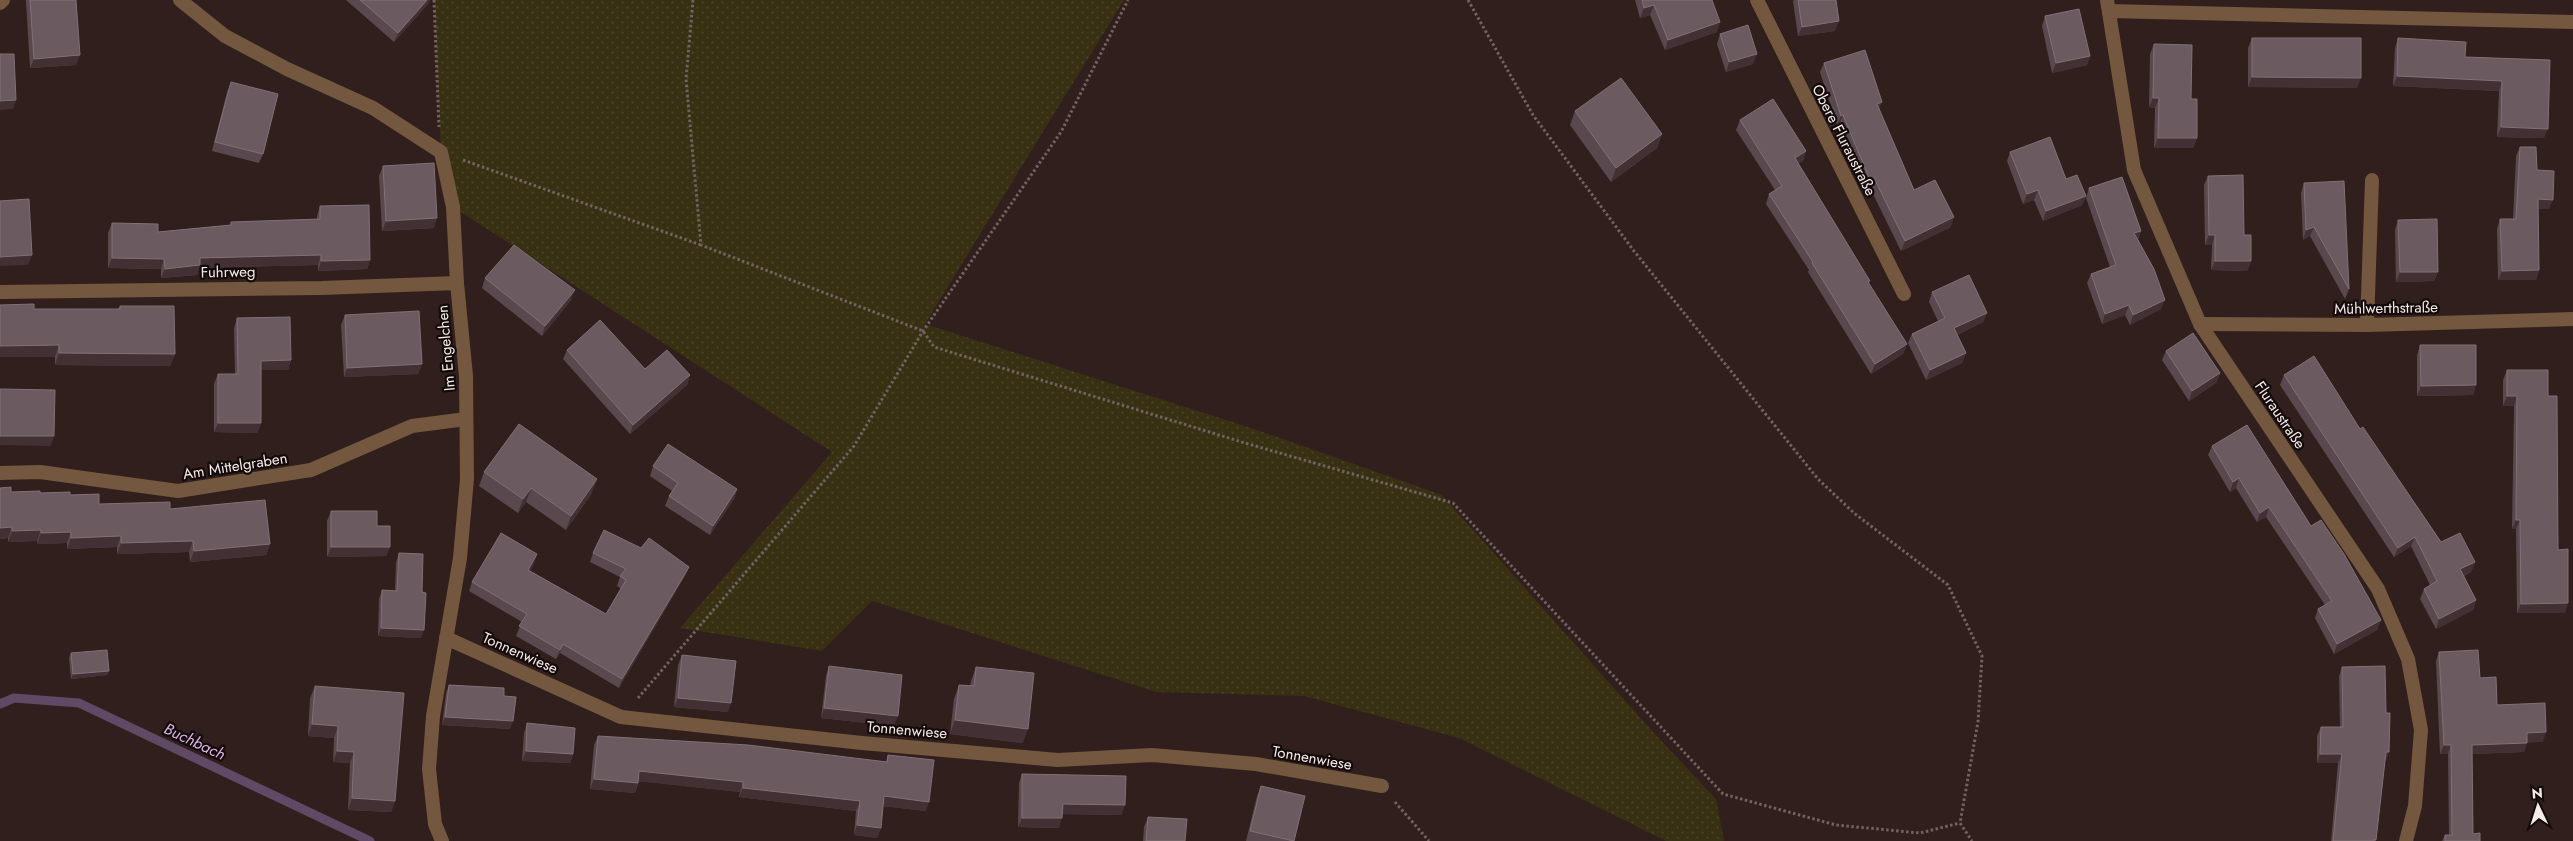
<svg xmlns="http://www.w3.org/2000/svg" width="2573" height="841" font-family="Jost,sans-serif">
  <defs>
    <pattern id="green-dots" width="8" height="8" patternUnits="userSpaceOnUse" patternTransform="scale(1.25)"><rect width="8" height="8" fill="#373013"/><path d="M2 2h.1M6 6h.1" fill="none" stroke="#4b442a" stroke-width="1.8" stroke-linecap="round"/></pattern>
  </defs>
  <rect width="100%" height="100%" fill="#301f1d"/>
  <path fill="url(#green-dots)" d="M434 0H1124L925 324 1254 429 1442 495 1653 732 1716 799 1724 841H1666L1459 738 1304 696 1156 692 872 601 822 651 680 628 832 452 453 207 441 152Z"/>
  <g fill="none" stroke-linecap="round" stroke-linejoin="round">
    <path stroke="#604965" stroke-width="9" d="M0 704 14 698 79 703 370 841"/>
    <g stroke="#726260" stroke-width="3" stroke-dasharray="2.5 2.5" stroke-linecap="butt">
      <path d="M434 0 439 127"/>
      <path d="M693 0 686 79 701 245 923 331 934 347 1245 443 1453 503 1723 794 1836 825 1920 833 1960 823"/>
      <path d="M1468 0 1533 115 1634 251 1818 479 1854 513 1948 585 1982 656 1978 722 1960 823 1972 841"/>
      <path d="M463 160 701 245"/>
      <path d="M638 698 854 446 923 331 1061 132 1128 0"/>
      <path d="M1395 802 1429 841"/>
    </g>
    <path stroke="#73573f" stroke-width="14" d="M0 3 3 0"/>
    <g stroke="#73573f" stroke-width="14">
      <path d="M180 0 225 36 287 69 373 108 441 152 453 207 457 283 466 376 467 479 460 558 433 716 429 769 435 824 442 841"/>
      <path d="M1757 0 1904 294"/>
      <path d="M2107 0 2134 170 2200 324 2378 589 2408 659 2421 730 2415 806 2406 841"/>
      <path d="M2109 11 2573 22"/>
      <path d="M0 292 322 288 457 283"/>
      <path d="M2200 324 2367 325 2573 319"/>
      <path d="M2367 325 2372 180"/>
      <path d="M0 473 40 472 178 491 311 470 412 426 466 419"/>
      <path d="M446 638 621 717 862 743 1058 760 1152 755 1256 764 1382 786"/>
    </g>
  </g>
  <g fill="#5a484f">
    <path d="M26 0H76V65L30 68 26 2Z"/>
    <path d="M346 0H430L428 4 394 42Z"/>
    <path d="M1635 0H1712L1717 32 1665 50 1650 15 1640 18Z"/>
    <path d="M1794 0H1836L1835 31 1798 36 1793 1Z"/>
    <path d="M2045 16 2090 56 2087 65 2052 73 2042 26Z"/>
    <path d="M1720 34 1753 64 1726 72 1717 44Z"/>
    <path d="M2252 38 2357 88 2248 87V48Z"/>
    <path d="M2398 38 2465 57 2550 60 2544 138 2497 137 2499 91 2393 86 2395 48Z"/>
    <path d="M2154 44 2191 99 2197 138 2193 148H2154L2155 108 2149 107 2150 54Z"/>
    <path d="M1824 63 1879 110 1914 190 1951 227 1901 251 1870 188 1867 189 1839 125H1837L1820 72Z"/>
    <path d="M231 82 263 154 259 163 212 151 227 92Z"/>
    <path d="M1575 111 1662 134 1657 148 1611 182 1570 125Z"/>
    <path d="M1740 120 1806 151 1803 161 1798 164 1869 284 1907 344 1903 354 1871 374 1808 272 1809 270 1766 204 1769 194 1775 190 1736 130Z"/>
    <path d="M2520 147 2537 170 2549 209H2538L2539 270 2536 280H2498L2497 229 2500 219H2513L2516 156Z"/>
    <path d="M2010 152 2066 179 2086 196 2082 205 2043 221 2034 200 2023 204 2007 161Z"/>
    <path d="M383 166 434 228 382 231 379 176Z"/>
    <path d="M2208 176 2244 235 2251 261 2247 271 2211 270 2212 245H2205L2204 185Z"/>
    <path d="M2304 183 2349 289 2345 299 2310 236 2303 240 2301 193Z"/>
    <path d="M2089 188 2141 231 2138 239 2161 309 2130 325 2125 315 2102 324 2087 283 2091 274 2110 267 2086 198Z"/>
    <path d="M320 206 370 260 367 269 318 271V265L199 268 197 275 161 278V269L108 268V233L112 223 158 232 230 225 231 222 317 219V216Z"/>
    <path d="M2398 220 2438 272 2434 281 2396 282 2395 230Z"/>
    <path d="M485 278 571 300 542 336 482 288Z"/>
    <path d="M1932 292 1987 313 1983 322 1957 335 1966 353 1962 363 1926 380 1908 343 1912 334 1938 321 1929 302Z"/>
    <path d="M0 305 34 309H118L120 306 175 354 170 366 55 365V357H0Z"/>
    <path d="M345 315 422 364 418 374 344 377 341 325Z"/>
    <path d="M237 318 291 360 288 370H261V423L257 433 214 432V384L218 374H235L234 328Z"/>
    <path d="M2420 345 2476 385 2473 395 2417 396V355Z"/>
    <path d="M567 350 645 369 690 375 687 385 630 434 563 359Z"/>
    <path d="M2166 351 2220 373 2216 383 2189 401 2162 360Z"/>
    <path d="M2507 370 2548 396 2558 550 2565 613H2517L2516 529H2512L2514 406H2503V380Z"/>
    <path d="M2284 375 2360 429 2441 542 2475 562 2471 572 2464 576 2476 600 2473 610 2436 629 2420 599 2424 589 2430 585 2411 546 2394 557 2280 385Z"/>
    <path d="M2212 446 2311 526 2381 620 2377 630 2334 654 2315 618 2318 609 2325 605 2266 517 2257 522 2236 488 2230 492 2208 455Z"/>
    <path d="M653 466 737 489 734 499 710 535 665 506 669 496 672 491 650 476Z"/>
    <path d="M484 472 592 493 566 530 526 502 518 513 479 486Z"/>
    <path d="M0 488 11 492 40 493 99 504 170 509 270 544 266 555 190 562 189 552 117 554V547L67 549V543L37 544V541L8 542V538L0 539Z"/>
    <path d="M331 511 377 526 390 547 386 556 327 557V521Z"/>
    <path d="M641 548 689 567 685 576 619 688 560 653 556 659 516 636 522 622 469 591 472 582 534 564 530 571 606 614 621 589 617 586 620 577 590 562 593 553Z"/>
    <path d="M399 553 421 638 378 636 379 599 382 590 395 591 396 562Z"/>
    <path d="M2439 652 2480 678 2497 705 2543 742H2527L2524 752 2472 754 2473 834 2480 841H2442L2445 835H2449L2448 754H2440L2436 661Z"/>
    <path d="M71 653 109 671 107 675 71 679 69 658Z"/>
    <path d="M682 655 728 712 674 707 678 665Z"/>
    <path d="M829 666 894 726 821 718 826 676Z"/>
    <path d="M976 667 1023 743 950 734 954 699 959 685 970 686 971 681Z"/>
    <path d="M2342 667 2386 761H2385L2376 841H2331L2338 763H2317V736L2321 727H2340L2339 676Z"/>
    <path d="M449 685 504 696 510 729 442 725 446 693Z"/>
    <path d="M315 686 395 801 391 812 348 810 350 763 333 762 334 738 308 736 310 698Z"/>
    <path d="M527 723 573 754 570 763 522 761 524 733Z"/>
    <path d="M598 736 886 762 888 755 926 811 883 806 881 828 877 838 854 835 856 811 739 797 740 792 639 781 635 793 590 789 594 745Z"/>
    <path d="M1022 774 1125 805 1121 815 1062 814 1059 828 1018 827 1019 783Z"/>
    <path d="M1261 786 1294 841H1246L1257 796Z"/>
    <path d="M1148 817 1185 841H1143L1144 827Z"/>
  </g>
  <g fill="#423034">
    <path d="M427 0H430L428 4 394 42 398 33Z"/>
    <path d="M1654 5 1650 15 1640 18 1644 8Z"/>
    <path d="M1839 21 1835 31 1798 36 1802 27Z"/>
    <path d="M1720 22 1717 32 1665 50 1668 40Z"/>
    <path d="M1757 54 1753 64 1726 72 1729 62Z"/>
    <path d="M80 55 76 65 30 68 34 59Z"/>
    <path d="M2090 56 2087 65 2052 73 2056 63Z"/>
    <path d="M2397 76 2502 81 2499 91 2393 86Z"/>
    <path d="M2252 77 2361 78 2357 88 2248 87Z"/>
    <path d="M2153 98H2159L2155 108 2149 107Z"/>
    <path d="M16 100 13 109 0 110V101Z"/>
    <path d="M1882 102 1878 112 1877 104Z"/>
    <path d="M1843 115 1839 125H1837L1841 116Z"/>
    <path d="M2501 127 2548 129 2544 138 2497 137Z"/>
    <path d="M1662 134 1657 148 1611 182 1616 168Z"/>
    <path d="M2158 138H2197L2193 148H2154Z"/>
    <path d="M1806 151 1803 161 1791 168 1795 158Z"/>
    <path d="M1874 178 1870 188 1867 189 1870 180Z"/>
    <path d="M2038 190 2034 200 2023 204 2027 194Z"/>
    <path d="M2086 196 2082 205 2043 221 2046 211Z"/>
    <path d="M2538 199 2553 200 2549 209H2534Z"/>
    <path d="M1954 217 1951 227 1901 251 1905 241Z"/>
    <path d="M437 218 434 228 382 231 386 221Z"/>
    <path d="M2314 227 2310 236 2303 240 2306 230Z"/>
    <path d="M2141 231 2137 240 2134 233Z"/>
    <path d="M2209 235H2215L2212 245H2205Z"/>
    <path d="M32 255 28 265 0 266V257Z"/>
    <path d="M321 255 318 265 199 268 197 275 161 278 165 269 200 258Z"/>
    <path d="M112 258 164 259 161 269 108 268Z"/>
    <path d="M370 260 367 269 318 271 321 261Z"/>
    <path d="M2215 261H2251L2247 271 2211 270Z"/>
    <path d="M2539 270 2536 280H2498L2502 271Z"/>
    <path d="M2400 272H2438L2434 281 2396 282Z"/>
    <path d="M575 290 571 300 542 336 545 326Z"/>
    <path d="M2165 300 2161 309 2130 325 2133 315Z"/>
    <path d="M2129 305 2125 315 2102 324 2105 314Z"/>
    <path d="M1987 313 1983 322 1950 338 1954 328Z"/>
    <path d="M1907 344 1903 354 1871 374 1875 364Z"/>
    <path d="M59 345 55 357H0V346Z"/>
    <path d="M59 353 175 354 170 366 55 365Z"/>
    <path d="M1966 353 1962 363 1926 380 1930 370Z"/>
    <path d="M291 360 288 370H258L261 361Z"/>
    <path d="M422 364 418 374 344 377 347 368Z"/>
    <path d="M2220 373 2216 383 2189 401 2192 391Z"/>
    <path d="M690 375 687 385 630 434 633 425Z"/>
    <path d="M2476 385 2473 395 2417 396 2421 386Z"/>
    <path d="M2507 396H2517L2514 406H2503Z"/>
    <path d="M218 423H261L257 433 214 432Z"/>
    <path d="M0 436H54L51 446 0 445Z"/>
    <path d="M2239 478 2236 488 2230 492 2233 482Z"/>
    <path d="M597 479 592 493 566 530 571 516Z"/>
    <path d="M531 488 526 502 518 513 523 499Z"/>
    <path d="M737 489 734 499 710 535 713 526Z"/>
    <path d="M2269 507 2266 517 2257 522 2260 513Z"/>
    <path d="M2516 520H2520L2516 529H2512Z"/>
    <path d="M12 527 8 538 0 539V528Z"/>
    <path d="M41 530 37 541 8 542 12 531Z"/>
    <path d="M71 532 67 543 37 544 41 533Z"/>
    <path d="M121 536 117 547 67 549 71 538Z"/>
    <path d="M2415 537 2411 546 2394 557 2398 548Z"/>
    <path d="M193 541 189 552 117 554 121 543Z"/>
    <path d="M270 544 266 555 190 562 194 551Z"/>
    <path d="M331 547H390L386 556 327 557Z"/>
    <path d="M537 554 534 564 525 579 528 570Z"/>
    <path d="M2475 562 2471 572 2457 579 2460 569Z"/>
    <path d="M689 567 685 576 619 688 622 679Z"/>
    <path d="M2476 600 2473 610 2436 629 2439 619Z"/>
    <path d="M2568 603 2565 613H2517L2521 604Z"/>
    <path d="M2381 620 2377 630 2334 654 2337 644Z"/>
    <path d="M381 628 424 630 421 638 378 636Z"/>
    <path d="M563 644 560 653 556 659 560 650Z"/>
    <path d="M109 671 107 675 71 679 73 674Z"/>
    <path d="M678 698 731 703 728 712 674 707Z"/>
    <path d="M824 708 898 716 894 726 821 718Z"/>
    <path d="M445 717 513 721 510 729 442 725Z"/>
    <path d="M955 720 1028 729 1023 743 950 734Z"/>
    <path d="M312 724 338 726 334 738 308 736Z"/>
    <path d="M2546 732 2543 742 2524 743 2527 733Z"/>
    <path d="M2527 743 2524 752 2468 754 2472 745Z"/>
    <path d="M2444 745H2451L2448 754H2440Z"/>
    <path d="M337 751 354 752 350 763 333 762Z"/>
    <path d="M526 751 573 754 570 763 522 761Z"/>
    <path d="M2386 752H2389L2386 761H2382Z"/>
    <path d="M2320 754H2342L2338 763H2317Z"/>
    <path d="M639 771 743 782 740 792 636 781Z"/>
    <path d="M594 779 638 783 635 793 590 789Z"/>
    <path d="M743 788 860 801 856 811 739 797Z"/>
    <path d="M884 796 929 802 926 811 881 806Z"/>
    <path d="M352 798 395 801 391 812 348 810Z"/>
    <path d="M1063 804 1125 805 1121 815 1059 814Z"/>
    <path d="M1022 818H1062L1059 828 1018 827Z"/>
    <path d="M857 825 881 828 877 838 854 835Z"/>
  </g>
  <g fill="#6b5a5f" stroke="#817075">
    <path d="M30 0H76L80 55 34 59Z"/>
    <path d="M360 0H427L398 33Z"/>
    <path d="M1642 0H1712L1720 22 1668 40 1654 5 1644 8Z"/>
    <path d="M1798 0H1836L1839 21 1802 27Z"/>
    <path d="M2079 9 2090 56 2056 63 2045 16Z"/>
    <path d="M1748 25 1757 54 1729 62 1720 34Z"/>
    <path d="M2252 38H2361V78L2252 77Z"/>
    <path d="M2398 38 2466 42 2465 57 2550 60 2548 129 2501 127 2502 81 2397 76Z"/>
    <path d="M2154 44 2192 45 2191 99H2197V138H2158L2159 98H2153Z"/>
    <path d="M1865 50 1882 102 1877 104 1914 190 1935 180 1954 217 1905 241 1874 178 1870 180 1843 115 1841 116 1824 63Z"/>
    <path d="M0 54H14L16 100 0 101Z"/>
    <path d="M1621 78 1662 134 1616 168 1575 111Z"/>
    <path d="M231 82 278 94 263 154 215 142Z"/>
    <path d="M1773 99 1806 151 1795 158 1870 281 1868 282 1907 344 1875 364 1812 263 1813 262 1769 194 1782 186 1740 120Z"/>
    <path d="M2050 137 2066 179 2077 175 2086 196 2046 211 2038 190 2027 194 2010 152Z"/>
    <path d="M2520 147H2536L2537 170 2554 171 2553 200 2538 199 2539 270 2502 271 2500 219H2516Z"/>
    <path d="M434 163 437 218 386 221 383 166Z"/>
    <path d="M2243 175 2244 235H2251V261H2215V235H2209L2208 176Z"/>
    <path d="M2122 177 2141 231 2134 233 2154 269 2165 300 2133 315 2129 305 2105 314 2091 274 2116 265 2089 188Z"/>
    <path d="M2344 181 2349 289 2314 227 2306 230 2304 183Z"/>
    <path d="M29 199 32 255 0 257V201Z"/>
    <path d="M369 205 370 260 321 261V255L200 258V265L165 269 164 259 112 258V223L158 224V232L231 225V222L320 219V206Z"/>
    <path d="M2437 219 2438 272H2400L2398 220Z"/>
    <path d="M514 245 575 290 545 326 485 278Z"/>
    <path d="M1969 275 1987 313 1954 328 1966 353 1930 370 1912 334 1945 318 1932 292Z"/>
    <path d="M34 304V309H120V306H174L175 354 59 353V345L0 346V305Z"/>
    <path d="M419 311 422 364 347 368 345 315Z"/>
    <path d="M290 317 291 360 261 361V423H218V374H238L237 318Z"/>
    <path d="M600 320 645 369 667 350 690 375 633 425 567 350Z"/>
    <path d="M2193 333 2220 373 2192 391 2166 351Z"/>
    <path d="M2420 345H2476V385L2421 386Z"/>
    <path d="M2314 356 2360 429 2363 427 2441 542 2460 533 2475 562 2460 569 2476 600 2439 619 2424 589 2437 581 2415 537 2398 548 2284 375Z"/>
    <path d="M2507 370H2548V396H2557L2558 550 2568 549V603L2521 604 2520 520H2516L2517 396H2507Z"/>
    <path d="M0 389 55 390 54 436H0Z"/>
    <path d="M519 424 597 479 571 516 531 488 523 499 484 472Z"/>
    <path d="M2247 425 2311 526 2321 520 2344 554 2381 620 2337 644 2318 609 2332 601 2269 507 2260 513 2239 478 2233 482 2212 446Z"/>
    <path d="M668 444 737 489 713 526 669 496 678 483 653 466Z"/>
    <path d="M11 487V492L40 491V493L70 492V495L99 494V504L170 502V509L265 500 270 544 194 551 193 541 121 543V536L71 538V532L41 533V530L12 531V527L0 528V488Z"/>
    <path d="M331 511H377V526H390V547H331Z"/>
    <path d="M604 530 641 548 649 538 689 567 622 679 563 644 560 650 519 626 527 614 472 582 501 533 537 554 528 570 606 614 626 580 620 576 626 569 593 553Z"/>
    <path d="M399 553 423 554 422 592 426 593 424 630 381 628 382 590 397 591Z"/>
    <path d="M107 650 109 671 73 674 71 653Z"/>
    <path d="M2478 650 2480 678 2496 677 2497 705 2545 703 2546 732 2527 733V743L2472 745 2473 834 2480 833V841H2445V835H2452L2451 745H2444L2439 652Z"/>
    <path d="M682 655 736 661 731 703 678 698Z"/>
    <path d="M829 666 902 675 898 716 824 708Z"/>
    <path d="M2385 666 2386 713H2390L2389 752H2386L2376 840 2374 839V841H2333L2342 754H2320L2321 727H2343L2342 667Z"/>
    <path d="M976 667 1034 673 1028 729 955 720 959 685 974 686Z"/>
    <path d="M449 685 504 688V696L516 697 513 721 445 717Z"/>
    <path d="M315 686 404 693 395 801 352 798 354 752 337 751 338 726 312 724Z"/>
    <path d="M527 723 575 728 573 754 526 751Z"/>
    <path d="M598 736 748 745 887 762 888 755 934 760 929 802 884 796 881 828 857 825 860 801 743 788V782L639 771 638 783 594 779Z"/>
    <path d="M1022 774 1126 776 1125 805 1063 804 1062 818H1022Z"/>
    <path d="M1261 786 1305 796 1294 841 1250 831Z"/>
    <path d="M1148 817 1187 819 1185 841H1146Z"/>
  </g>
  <g text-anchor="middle" stroke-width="4.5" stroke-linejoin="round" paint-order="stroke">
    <g font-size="15" fill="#f7ebe9" stroke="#130b0a">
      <text transform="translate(1844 140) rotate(63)" y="5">Obere Fluraustraße</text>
      <text transform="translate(228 272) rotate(-1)" y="5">Fuhrweg</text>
      <text transform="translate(2386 308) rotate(-1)" y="5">Mühlwerthstraße</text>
      <text transform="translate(446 348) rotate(-95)" y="5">Im Engelchen</text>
      <text transform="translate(2280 415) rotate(56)" y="5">Fluraustraße</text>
      <text transform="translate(235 466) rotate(-9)" y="5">Am Mittelgraben</text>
      <text transform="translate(520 653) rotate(24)" y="5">Tonnenwiese</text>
      <text transform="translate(907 730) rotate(5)" y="5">Tonnenwiese</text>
      <text transform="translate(1312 758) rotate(10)" y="5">Tonnenwiese</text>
    </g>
    <g font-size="16" font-style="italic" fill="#dcb2e5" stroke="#130b0a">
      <text transform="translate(195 741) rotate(25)" y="6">Buchbach</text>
    </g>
  </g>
  <g transform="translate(2538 806) rotate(356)" stroke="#130b0a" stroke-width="4" paint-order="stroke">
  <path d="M0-4L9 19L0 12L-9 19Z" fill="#f7ebe9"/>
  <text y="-8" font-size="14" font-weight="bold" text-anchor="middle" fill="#f7ebe9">N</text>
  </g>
</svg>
